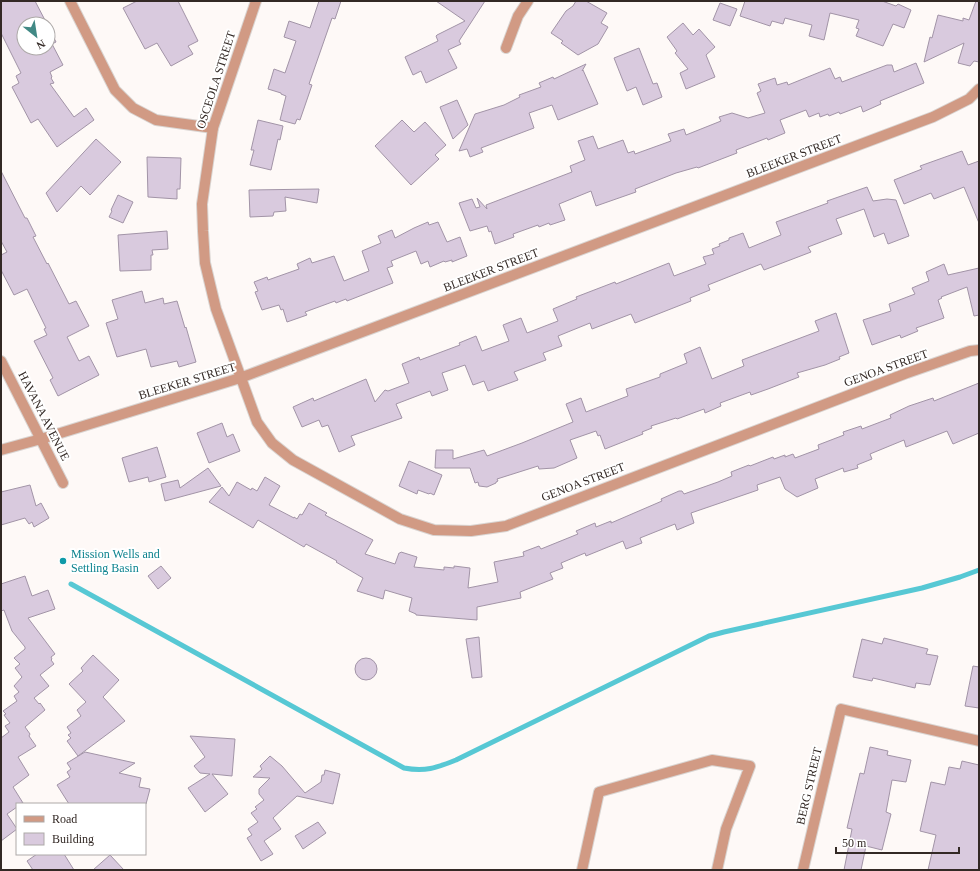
<svg xmlns="http://www.w3.org/2000/svg" width="980" height="871" font-family="Georgia,serif">
  <rect width="100%" height="100%" fill="#fef9f7"/>
  <g fill="none" stroke-linecap="round" stroke-linejoin="round">
    <path stroke="#57c8d4" stroke-width="5" d="M71 584 404 768C425 772 436 768 456 760L709 636 724 632 922 588 960 577 979 570"/>
  </g>
  <g fill="#d9cade" stroke="#a294a7">
    <path d="M1 1H35L47 24H24V48H48V26L56 42 52 44 63 65 50 72 52 77 51 78 54 83 50 84 74 117 86 108 94 120 57 147 38 119 31 123 12 87 19 83 16 76 21 73 1 33Z"/>
    <path d="M137 1H178L198 41 188 46 193 54 171 66 157 43 145 49 123 8Z"/>
    <path d="M319 1H341L335 19 332 18 309 84 312 85 300 120 297 119 295 124 280 120 286 96 281 94V93L268 89 274 69 285 73 296 41 284 37 289 21 310 28Z"/>
    <path d="M436 1H485L459 41 461 44 448 50 457 68 426 83 421 71 413 75 405 57 438 41 436 36 437 35 465 21Z"/>
    <path d="M576 1H586L607 13 601 23 608 27 598 44 578 55 561 43 563 41 551 33 566 11 573 6Z"/>
    <path d="M745 1H882L896 6 898 4 911 10 904 28 893 24 883 46 856 36 859 29 856 28 859 20 830 13 824 40 809 36 812 25 785 18 783 24 772 21 770 26 740 16Z"/>
    <path d="M976 1H979V62L974 61 970 66 958 63 964 43 924 62 930 37 932 38 938 15 963 21V18L969 20Z"/>
    <path d="M720 3 737 9 730 26 713 20Z"/>
    <path d="M683 23 693 35 699 29 715 47 706 55 715 77 686 89 680 73 688 69 675 53 677 51 667 37Z"/>
    <path d="M639 48 653 84 657 83 662 97 643 105 636 87 627 91 614 58Z"/>
    <path d="M916 63 924 83 880 101 881 104 863 112 861 106 840 114 839 112 829 116 828 114 820 117 819 113 809 117 806 110 780 120 785 133 768 140 767 138 736 150 737 153 698 168 697 167 676 173 635 189 636 192 596 206 591 191 559 204 565 220 550 225 549 223 539 227 538 225 513 234 514 237 495 244 491 231 489 232 487 226 470 231 459 203 472 199 476 208 480 207 477 198 487 209 486 205 572 172 570 166 585 160 578 141 593 136 598 149 623 140 628 153 634 151 635 154 671 141 668 134 684 129 686 135 721 121 719 117 732 113 748 118 765 113 757 93 761 91 758 84 775 78 777 85 787 82 788 85 830 68 835 79 840 77 842 82 887 65H892L894 72Z"/>
    <path d="M586 64 582 71 583 70 598 104 558 120 552 105 529 113 534 128 481 148 483 152 470 157 467 149 459 151 475 114 504 105 520 97 519 95 541 87 539 83 553 77 554 79Z"/>
    <path d="M457 100 468 125 453 139 440 107Z"/>
    <path d="M258 120 283 126 280 140 278 139 271 170 250 165 254 150H251Z"/>
    <path d="M402 120 414 132 425 122 446 145 435 155 439 159 411 185 375 146Z"/>
    <path d="M96 139 121 162 90 195 81 186 57 212 46 193Z"/>
    <path d="M962 151 968 165 979 161V223L964 187 934 199 931 193 904 204 894 180 922 169 920 166Z"/>
    <path d="M147 157 181 158 180 189H177V199L148 197Z"/>
    <path d="M1 171 25 218H27L36 236 33 237 47 264 48 263 69 304 76 301 89 326 67 337 79 361 89 356 99 375 58 396 50 380 53 378 34 341 47 335 44 329 46 328 27 289 14 295 1 270V255L7 252 1 241Z"/>
    <path d="M867 187 873 201 887 199 896 200 909 236 888 244 884 233 874 237 864 209 836 219 842 234 808 247 811 252 764 270 761 264 708 285 710 290 690 298 691 301 635 323 631 314 592 329 590 323 558 336 562 346 543 353 546 360 514 372 518 380 488 391 484 381 473 385 465 365 442 373 448 390 432 396 430 391 396 404 402 418 351 436 355 445 339 452 328 425 322 427 319 420 302 427 293 407 313 398 314 401 366 379 375 402 385 390 388 391 409 383 402 364 419 357 420 360 460 345 459 343 476 336 482 351 509 341 503 325 521 318 527 333 558 321 553 309 577 299 576 297 615 282 616 284 669 263 674 276 706 264 703 257 714 254 712 249 720 246 719 244 729 240V238L743 233 749 248 781 235 776 222 828 203 827 201Z"/>
    <path d="M319 189 317 203 285 197 286 211 274 212 273 216 250 217 249 190Z"/>
    <path d="M118 195 133 202 123 223 109 217 112 211 111 210Z"/>
    <path d="M428 222 429 225 438 222 447 242 460 237 467 256 452 262V260L445 262 444 261 430 267 428 261 421 264 416 251 391 261 393 266 387 268 393 283 347 301 346 299 336 303 335 301 305 312 307 315 287 322 283 309 281 310 279 305 262 310 255 292 258 291 254 282 267 277 268 280 299 269 297 264 310 258 312 263 334 256 344 281 369 271 362 251 381 243 378 236 392 230 395 238 414 228Z"/>
    <path d="M167 231 168 249 152 250 153 255H151V270L120 271 118 235Z"/>
    <path d="M944 264 948 275 979 268V315L974 316 967 287 941 297 942 298 938 300 944 318 916 328 918 331 901 338 900 335 872 345 863 320 891 311 889 304 915 294 912 288 929 281 926 272Z"/>
    <path d="M142 291 145 303 163 298 164 304 177 301 185 328 186 327 196 362 179 367 177 361 151 367 146 349 117 357 106 323 118 319 112 300Z"/>
    <path d="M836 313 849 353 839 357 840 359 825 365 797 373 799 377 768 389 751 395 750 392 720 403 721 406 705 413 704 409 677 419 676 418 651 426 652 428 642 432 643 434 605 449 600 435 598 436 596 431 570 440 577 458 554 468 539 469 538 466 497 479 498 481 496 482V483L487 487 479 486 478 482 475 483 470 468H435L436 450H453V459L484 450 487 456 522 443 573 422 566 404 581 398 586 412 628 396 626 389 660 377V374L687 363 684 354 700 347 712 379 744 366 742 360 819 331 815 321Z"/>
    <path d="M979 383V433L953 444 947 431 906 447 904 440 870 454 872 459 857 465 858 468 844 472 843 468 815 479 818 488 797 497 785 489 780 477 757 485 758 490 691 513 694 523 677 530 675 524 640 538 642 543 626 549 623 541 586 556 585 553 561 563 563 568 550 573 553 579 520 592 521 598 477 607V620L416 615V614L409 611 412 598 385 590 383 599 357 591 363 578 336 562 337 561 306 544 304 547 258 520 253 528 209 502 222 487 229 496 237 482 251 490 252 488 257 491 265 477 280 486 269 505 294 518V517L297 519 300 514 302 515 309 503 327 513 325 515 373 540 365 554 395 564 399 553H400L401 552 417 557 414 567 444 570V567L454 568V566L470 568 468 588 498 582 494 562 524 556 523 552 539 546 541 549 578 534 576 531 595 523 596 527 611 521V523L662 501 661 499 679 491H682L684 494 718 482 732 476 731 472 749 465 750 466 773 457 774 459 785 455V457L793 454 795 458 819 449 818 445 844 435 843 432 861 426 862 429 891 418 890 415 909 406 933 398 934 401Z"/>
    <path d="M222 423 227 437 233 434 240 451 209 463 197 433Z"/>
    <path d="M157 447 166 477 149 482 148 477 129 482 122 458Z"/>
    <path d="M409 461 442 475 434 495 430 493 429 494 418 490 417 494 399 486Z"/>
    <path d="M208 468 221 486 165 501 161 484 178 480 180 488Z"/>
    <path d="M30 485 36 506 41 503 49 518 34 527 32 522 29 524 25 518 1 525V492Z"/>
    <path d="M161 566 171 578 158 589 148 576Z"/>
    <path d="M25 576 32 596 48 590 55 609 28 618 55 654 51 657 52 659 51 660 54 664 40 675 49 686 34 698 39 704 40 703 45 710 25 727 30 734 29 736 36 746 18 757 29 775 13 787 23 803 17 804V807L7 814 17 829 1 841V738L9 732 5 726 10 723 4 715 6 714 3 711 17 701 14 696 19 692 14 686 22 677 15 668 20 664 14 658 25 649V647L12 631 4 610 1 611V584Z"/>
    <path d="M479 637 482 677 472 678 466 639Z"/>
    <path d="M884 638 928 649 926 654 938 656 930 685 916 683 915 688 873 678 872 681 853 677 862 639 882 644Z"/>
    <path d="M93 655 119 680 103 697 125 721 78 756 67 741 71 738 68 735 71 733 67 727 81 716 77 710 86 702 69 684 83 671 81 668Z"/>
    <circle cx="366" cy="669" r="11"/>
    <path d="M973 666 979 667V708L965 706Z"/>
    <path d="M190 736 235 739 232 776 212 774 228 794 205 812 188 788 210 774 200 773 194 766 205 757Z"/>
    <path d="M870 747 888 751 887 755 911 760 906 782 892 780 886 812 891 814 882 850 866 846 861 870H844L852 829 847 828 860 773 864 774Z"/>
    <path d="M85 752 135 763 119 773 141 778 139 787 150 789 146 804H69L57 785 70 777 67 772 71 769 67 763Z"/>
    <path d="M270 756 282 766 305 793 321 782 322 775H324L325 770 340 774 333 804 297 796 273 818 281 829 264 841 273 854 261 861 247 838 252 835 248 829 258 822 251 813 257 809 255 807 264 800 259 794V789L270 778 253 777 262 769 260 766Z"/>
    <path d="M962 761 979 765V870H928L936 835 920 831 931 782 945 785 949 767 960 769Z"/>
    <path d="M318 822 326 833 303 849 295 836Z"/>
    <path d="M37 854H64L74 870H33L27 861Z"/>
    <path d="M110 855 124 870H93Z"/>
  </g>
  <g fill="none" stroke-linecap="round" stroke-linejoin="round">
    <defs>
      <g id="street">
        <path d="M70 1 115 90 133 108 156 120 213 128"/>
        <path d="M256 1 213 128 202 204 203 231 205 263 216 309 257 422 272 443 293 460 400 519 434 530 471 531 506 526 907 373 970 351 979 350"/>
        <path d="M506 48 518 16 528 1"/>
        <path d="M1 361 63 483"/>
        <path d="M1 450 41 439 240 378 933 117 969 99 979 89"/>
        <path d="M582 870 599 792 712 760 750 766 726 829 717 870"/>
        <path d="M803 870 841 709 979 741"/>
      </g>
    </defs>
    <use href="#street" stroke="#d9d4d1" stroke-width="12"/>
    <use href="#street" stroke="#d19a84" stroke-width="10"/>
  </g>
  <circle fill="#0f9aa8" stroke="#fff" stroke-width="1.5" cx="63" cy="561" r="4"/>
  <g text-anchor="middle" stroke-width="4" stroke-linejoin="round" paint-order="stroke">
    <g font-size="12" fill="#332925" stroke="#fff">
      <text transform="translate(216 80) rotate(-72)" y="4">OSCEOLA STREET</text>
      <text transform="translate(794 156) rotate(-21)" y="4">BLEEKER STREET</text>
      <text transform="translate(491 270) rotate(-21)" y="4">BLEEKER STREET</text>
      <text transform="translate(886 368) rotate(-20)" y="4">GENOA STREET</text>
      <text transform="translate(187 381) rotate(-17)" y="4">BLEEKER STREET</text>
      <text transform="translate(44 416) rotate(63)" y="4">HAVANA AVENUE</text>
      <text transform="translate(583 482) rotate(-21)" y="4">GENOA STREET</text>
      <text transform="translate(809 786) rotate(-77)" y="4">BERG STREET</text>
    </g>
    <g font-size="12" fill="#0d838f" stroke="#fff" text-anchor="start">
      <text x="71" y="558">Mission Wells and<tspan x="71" dy="14">Settling Basin</tspan></text>
    </g>
  </g>
  <rect width="980" height="871" fill="none" stroke="#332925" stroke-width="4"/>
  <rect x="16" y="803" width="130" height="52" fill="#ffffff" stroke="#ada9a8"/>
  <rect x="24" y="816" width="20" height="6" fill="#d19a84" stroke="#ada9a8"/>
  <text x="52" y="823" font-size="12" fill="#332925">Road</text>
  <rect x="24" y="833" width="20" height="12" fill="#d9cade" stroke="#ada9a8"/>
  <text x="52" y="843" font-size="12" fill="#332925">Building</text>
  <g transform="translate(36 36) rotate(150)"><circle r="19" fill="#ffffff" stroke="#ada9a8"/>
  <path d="M0-3L7 15L0 10L-7 15Z" fill="#418985"/>
  <text y="-6" font-size="11" font-weight="bold" text-anchor="middle" fill="#332925">N</text>
  </g>
  <path d="M836 847v6h123v-6" fill="none" stroke="#332925" stroke-width="2"/>
  <text x="842" y="847" font-size="12" fill="#332925" stroke="#ffffff" stroke-width="3" paint-order="stroke">50 m</text>
</svg>
